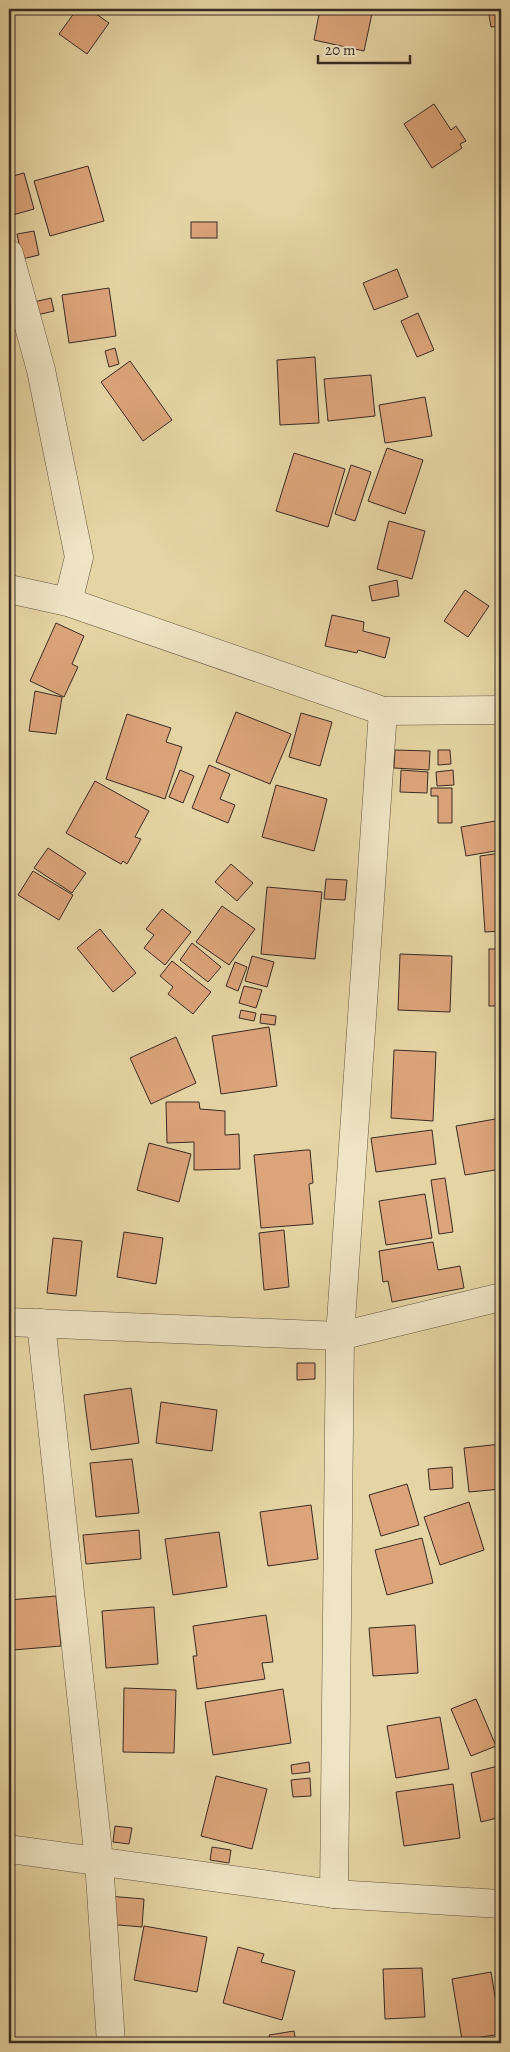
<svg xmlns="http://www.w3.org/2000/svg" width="510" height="2052" font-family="Alegreya,serif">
  <rect width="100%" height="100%" fill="#e6d5a4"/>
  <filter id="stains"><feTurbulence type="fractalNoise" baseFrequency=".004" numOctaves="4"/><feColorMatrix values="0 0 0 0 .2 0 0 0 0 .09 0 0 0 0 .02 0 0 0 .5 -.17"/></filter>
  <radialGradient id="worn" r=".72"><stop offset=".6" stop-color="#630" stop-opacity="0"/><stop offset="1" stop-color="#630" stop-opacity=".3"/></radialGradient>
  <g fill="#dca47a" stroke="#382b22">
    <path d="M77 9H89L109 23 87 54 59 34Z"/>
    <path d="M320 9H373L364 51 314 40Z"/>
    <path d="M488 9H501V26L491 27Z"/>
    <path d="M434 104 451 130 456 126 466 141 460 144 462 148 432 168 404 124Z"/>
    <path d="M88 166 104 221 50 236 34 181Z"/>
    <path d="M24 173 34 209 9 216V177Z"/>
    <rect x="191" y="222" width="26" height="16"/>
    <path d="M34 231 39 255 22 259 17 234Z"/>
    <path d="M397 269 408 297 374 310 363 283Z"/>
    <path d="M109 288 116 336 69 343 62 295Z"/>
    <path d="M51 298 54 311 37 315 34 302Z"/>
    <path d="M418 313 434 350 417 357 401 321Z"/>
    <path d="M115 348 119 364 109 367 105 351Z"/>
    <path d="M315 357 319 423 280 425 277 360Z"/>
    <path d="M130 361 172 420 143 441 101 382Z"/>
    <path d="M371 375 375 416 328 421 324 379Z"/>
    <path d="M425 397 432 436 385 443 379 405Z"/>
    <path d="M387 448 423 460 405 514 368 501Z"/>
    <path d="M294 453 345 469 328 527 276 511Z"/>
    <path d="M351 465 371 472 355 521 335 514Z"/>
    <path d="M389 521 425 531 412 579 377 569Z"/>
    <path d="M397 580 399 596 372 601 369 586Z"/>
    <path d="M465 590 489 606 468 637 444 621Z"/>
    <path d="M332 615 364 622 363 631 390 638 385 658 358 650 357 653 325 646Z"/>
    <path d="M56 623 84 636 72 664 78 667 64 697 30 681Z"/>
    <path d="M35 691 62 697 56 734 29 731Z"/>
    <path d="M236 712 291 734 270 784 216 762Z"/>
    <path d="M301 713 332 722 320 766 289 757Z"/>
    <path d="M127 714 171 728 166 742 182 747 165 799 106 779Z"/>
    <path d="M395 750 430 751 429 770 394 768Z"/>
    <path d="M438 750H450L451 764 438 765Z"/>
    <path d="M209 765 230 774 220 799 235 805 228 823 192 808Z"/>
    <path d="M180 770 194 776 183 803 169 797Z"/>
    <path d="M401 770 428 772 427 793 400 792Z"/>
    <path d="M453 770 454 785 437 786 436 772Z"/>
    <path d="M95 781 149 811 135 837 141 839 127 864 123 861 121 864 66 833Z"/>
    <path d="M276 785 327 799 314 851 262 837Z"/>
    <path d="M431 788H452V823H438V796H431Z"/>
    <path d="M501 820V850L466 856 461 827Z"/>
    <path d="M48 848 86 873 72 893 34 868Z"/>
    <path d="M501 853V931L485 932 480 856Z"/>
    <path d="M231 864 253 883 237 901 215 882Z"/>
    <path d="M33 871 73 895 59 920 18 895Z"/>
    <path d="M326 879 347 880 345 900 324 899Z"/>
    <path d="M267 887 322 892 315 959 261 954Z"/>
    <path d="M222 906 255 929 229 965 196 942Z"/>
    <path d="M162 909 191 932 165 965 144 948 154 935 146 929Z"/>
    <path d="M100 929 136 973 113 992 77 948Z"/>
    <path d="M192 943 221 967 208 982 180 960Z"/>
    <rect x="489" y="949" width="12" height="57"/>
    <path d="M400 954 452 956 450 1012 398 1010Z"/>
    <path d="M252 956 274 962 267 987 245 981Z"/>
    <path d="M172 961 211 992 193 1014 168 994 173 987 160 976Z"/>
    <path d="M235 962 247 967 238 991 226 986Z"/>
    <path d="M244 986 262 990 256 1008 239 1003Z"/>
    <path d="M241 1010 256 1013 254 1021 239 1018Z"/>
    <path d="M261 1014 276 1016 275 1025 260 1023Z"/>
    <path d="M269 1027 277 1086 221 1094 212 1036Z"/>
    <path d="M176 1037 196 1083 151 1104 130 1058Z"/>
    <path d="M394 1050 436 1052 433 1121 391 1118Z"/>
    <path d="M166 1102H199L200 1109 225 1111V1135L239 1134 240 1169 194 1170V1142L167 1143Z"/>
    <path d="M501 1118V1169L465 1175 456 1126Z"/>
    <path d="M432 1130 436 1164 376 1172 371 1138Z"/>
    <path d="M149 1143 191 1154 179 1202 137 1190Z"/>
    <path d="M306 1150H310L313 1183 309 1184 313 1224 261 1228 254 1155Z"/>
    <path d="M445 1178 453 1232 439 1234 431 1180Z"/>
    <path d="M425 1194 432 1238 386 1245 379 1201Z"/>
    <path d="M284 1230 289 1287 264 1290 259 1233Z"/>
    <path d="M124 1232 163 1238 156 1284 117 1277Z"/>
    <path d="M53 1238 82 1241 76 1296 47 1293Z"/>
    <path d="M433 1242 438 1270 460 1266 464 1288 392 1302 388 1281 383 1282 379 1251Z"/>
    <path d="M297 1363H315V1379L297 1380Z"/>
    <path d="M131 1388 139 1443 91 1450 84 1395Z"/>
    <path d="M161 1402 217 1410 212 1451 156 1443Z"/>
    <path d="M501 1444V1489L469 1492 464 1448Z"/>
    <path d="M132 1459 139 1513 96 1517 90 1463Z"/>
    <path d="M452 1467 453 1488 430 1490 428 1469Z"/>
    <path d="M407 1484 419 1525 381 1536 369 1495Z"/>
    <path d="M469 1502 484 1550 440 1565 424 1517Z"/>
    <path d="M311 1505 318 1559 268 1566 260 1512Z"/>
    <path d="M139 1530 141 1559 86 1564 83 1535Z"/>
    <path d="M219 1532 227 1587 173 1595 165 1539Z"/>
    <path d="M422 1538 433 1583 387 1595 375 1550Z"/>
    <path d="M56 1596 61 1646 13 1650 9 1600Z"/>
    <path d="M154 1607 158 1664 106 1668 102 1611Z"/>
    <path d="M266 1615 273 1662 262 1663 265 1679 197 1689 193 1656H197L193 1626Z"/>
    <path d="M415 1625 418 1673 373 1676 369 1628Z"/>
    <path d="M124 1688 176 1690 174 1753 123 1752Z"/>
    <path d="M283 1689 291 1743 213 1755 205 1702Z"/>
    <path d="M476 1699 496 1746 471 1756 451 1709Z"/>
    <path d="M440 1717 449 1769 396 1778 387 1726Z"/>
    <path d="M309 1762 310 1772 292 1774 291 1765Z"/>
    <path d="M498 1766 501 1780V1817L481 1822 471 1773Z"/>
    <path d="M216 1776 267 1789 252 1849 201 1836Z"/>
    <path d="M310 1778 311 1796 293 1797 291 1780Z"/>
    <path d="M453 1784 460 1838 404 1846 396 1792Z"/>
    <path d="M115 1826 132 1828 129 1844 113 1842Z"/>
    <path d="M212 1847 231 1850 229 1863 210 1860Z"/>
    <path d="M108 1896 144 1899 142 1927 107 1924Z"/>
    <path d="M144 1926 207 1937 197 1992 134 1980Z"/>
    <path d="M238 1947 264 1954 261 1962 295 1971 282 2020 223 2003Z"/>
    <path d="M422 1968 425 2017 385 2019 383 1969Z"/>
    <path d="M491 1972 501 2034 462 2040 452 1979Z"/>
    <path d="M294 2031 296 2043H271L269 2035Z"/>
  </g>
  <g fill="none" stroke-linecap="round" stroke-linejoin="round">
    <defs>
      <g id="street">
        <path d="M9 254 41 370 79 557 68 602"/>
        <path d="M9 589 68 602 383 711 501 710"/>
        <path d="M9 1322 340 1336 501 1297"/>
        <path d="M41 1323 99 1861 111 2043"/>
        <path d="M9 1849 334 1894 501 1904"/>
        <path d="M334 1894 340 1336 383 711"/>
      </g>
    </defs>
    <use href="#street" stroke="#645642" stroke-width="29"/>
    <use href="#street" stroke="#efe4c4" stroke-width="28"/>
  </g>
  <rect width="510" height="2052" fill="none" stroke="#e6d5a4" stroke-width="30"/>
  <rect x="10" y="10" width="490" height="2032" fill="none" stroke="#382b22" stroke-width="2.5"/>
  <rect x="15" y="15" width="480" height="2022" fill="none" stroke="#382b22"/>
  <path d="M318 55v8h92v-8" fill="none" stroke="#382b22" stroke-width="2.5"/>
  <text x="325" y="55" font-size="15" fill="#382b22" stroke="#efe4c4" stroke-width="4" paint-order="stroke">20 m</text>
  <rect width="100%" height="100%" filter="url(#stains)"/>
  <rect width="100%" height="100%" fill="url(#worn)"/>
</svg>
